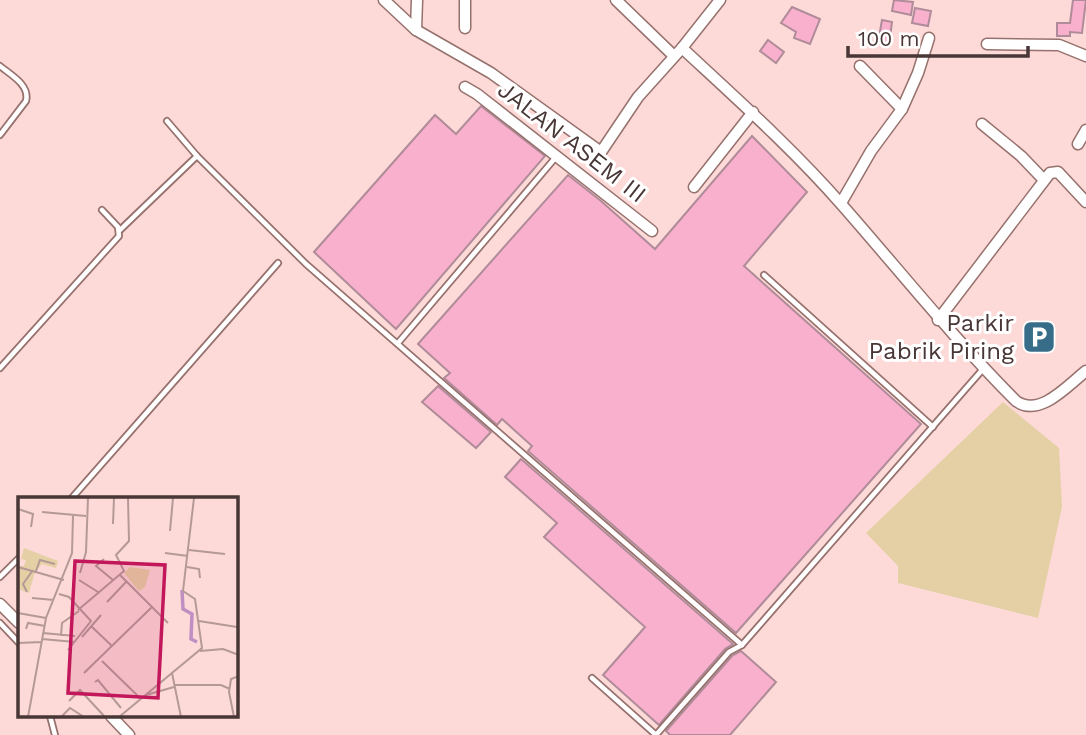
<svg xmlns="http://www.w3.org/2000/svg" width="1086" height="735" font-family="'Work Sans',sans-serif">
  <rect width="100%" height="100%" fill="#fddad7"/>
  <path fill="#e5d0a5" d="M1003 402 1059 448 1062 507 1038 618 898 583V566L866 533Z"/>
  <g fill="#f9b0cc" stroke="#b08b99" stroke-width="2">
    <path d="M894 0 913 2 911 15 892 11Z"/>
    <path d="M1073 0H1086L1082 33 1070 32V36H1057V23H1070Z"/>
    <path d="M792 7 820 19 810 44 794 38 796 32 781 23Z"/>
    <path d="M915 8 931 11 928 26 912 23Z"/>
    <path d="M882 20 892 22 889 45 878 43Z"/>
    <path d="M768 40 784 52 776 63 760 51Z"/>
    <path d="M481 106 545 156 396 329 314 252 435 115 456 134Z"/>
    <path d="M752 136 807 192 744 266 921 424 736 633 528 451 532 446 502 419 497 425 444 378 450 373 418 344 568 175 601 201 655 249Z"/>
    <path d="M438 386 491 432 476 448 422 402Z"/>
    <path d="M521 459 733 644 725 649 659 725 603 675 645 627 544 537 557 523 505 477Z"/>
    <path d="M741 651 776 682 730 735H670L666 731 732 656Z"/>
  </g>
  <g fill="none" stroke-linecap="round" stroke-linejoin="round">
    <defs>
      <g id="service">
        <path d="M0 66C11 75 30 85 26 101L0 135"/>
        <path d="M167 121 197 156 306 264 742 645"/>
        <path d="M120 230 197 156"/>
        <path d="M764 275 933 427"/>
        <path d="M398 343 556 157"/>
        <path d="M0 368 119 236 118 227 102 210"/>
        <path d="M71 499 278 263"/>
        <path d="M0 577 19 558"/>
        <path d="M0 623 19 643"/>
        <path d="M592 678 656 735"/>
        <path d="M50 716 55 735"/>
        <path d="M656 735 729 652 742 645 983 369"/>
      </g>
      <g id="minor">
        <path d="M384 0 416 30 491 73 601 152 638 97 682 48 720 0"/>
        <path d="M616 0 674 56"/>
        <path d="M465 28V0"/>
        <path d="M416 30 417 0"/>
        <path d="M987 44 1059 45 1086 56"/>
        <path d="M682 48C737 99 793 149 842 205 900 271 954 339 1016 401 1040 418 1068 385 1086 371"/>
        <path d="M860 66 902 109"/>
        <path d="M465 87 477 94 652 231"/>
        <path d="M982 124 1021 156 1044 180"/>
        <path d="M1078 144 1086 130"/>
        <path d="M694 187 753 112"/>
        <path d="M841 203 871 151 902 109 918 73 929 38"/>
        <path d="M938 320 1050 173 1058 172 1086 202"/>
        <path d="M0 604 19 623"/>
        <path d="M111 716 129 735"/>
      </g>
    </defs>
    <use href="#service" stroke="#96716d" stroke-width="8"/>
    <use href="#minor" stroke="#96716d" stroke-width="13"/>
    <use href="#service" stroke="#fff" stroke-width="4.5"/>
    <use href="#minor" stroke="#fff" stroke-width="10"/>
  </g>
  <defs>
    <symbol id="parking-square" viewBox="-11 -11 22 22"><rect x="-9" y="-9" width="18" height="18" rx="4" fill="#386d89" stroke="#fff"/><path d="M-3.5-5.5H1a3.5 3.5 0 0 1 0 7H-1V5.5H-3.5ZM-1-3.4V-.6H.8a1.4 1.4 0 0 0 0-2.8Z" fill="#fff"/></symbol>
  </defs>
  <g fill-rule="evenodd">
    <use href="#parking-square" x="1020" y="318" width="38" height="38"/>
  </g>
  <g text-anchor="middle" stroke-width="6" stroke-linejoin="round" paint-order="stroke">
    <g font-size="24" fill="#483736" stroke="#fff">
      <text transform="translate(572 142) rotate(38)" y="8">JALAN ASEM III</text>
    </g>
    <g font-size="24" fill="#483736" stroke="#fff" text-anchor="end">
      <text x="1014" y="331">Parkir<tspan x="1014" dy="28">Pabrik Piring</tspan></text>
    </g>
  </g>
  <g transform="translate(18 497)">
    <rect width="220" height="220" fill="#fddad7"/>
    <path d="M6 51 40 64 38 71 24 67 17 75 11 96 0 92V69H6L8 63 3 62ZM112 70 132 73 127 90 121 94 106 76Z" fill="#e5d0a5"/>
    <path fill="none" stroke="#bf8ec2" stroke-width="3.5" d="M164 93 165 112 174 117 173 142 179 145"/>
    <path fill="none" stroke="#b59997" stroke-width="2" d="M0 12 15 17 13 30M24 15 68 19M95 27 96 1M152 34 155 1M171 53 207 57M147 56 170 59M86 62 78 69 95 83M0 70 46 83M169 70 181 72 182 81M18 74 22 63 37 67M62 76 68 55 70 1M102 78 150 126M61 83 80 95M9 95 5 87 15 73M41 97 51 100 73 124 50 153M14 101 36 103M89 105 108 85M60 113 106 74 98 58 111 44 110 1M0 116 28 121M181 124 219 130M73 129 94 149M8 132 10 126 27 129M25 136 57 139M43 139 44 126 61 114M64 140 83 118M24 142 57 145M0 146 24 145M182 154 205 152 221 158M84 164 122 201M66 176 134 110M154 176 163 220M77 185 80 183 103 211M156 188H203L212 192M128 198 156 190M51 204 62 193 87 220M10 220 28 121 54 56 55 19M43 220 52 211 66 220M101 220 184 151 177 102 165 94 176 1M216 220 211 195 213 182 221 179"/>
    <path fill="#c2185b" fill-opacity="0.15" stroke="#c2185b" stroke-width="3.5" d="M57 64 147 68 140 201 50 196Z"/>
    <rect width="220" height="220" fill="none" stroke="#483736" stroke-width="3.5"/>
  </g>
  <path d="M848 46v10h180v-10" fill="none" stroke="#483736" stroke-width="3.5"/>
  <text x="858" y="46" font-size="21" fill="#483736" stroke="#ffffff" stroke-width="5" paint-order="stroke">100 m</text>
</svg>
